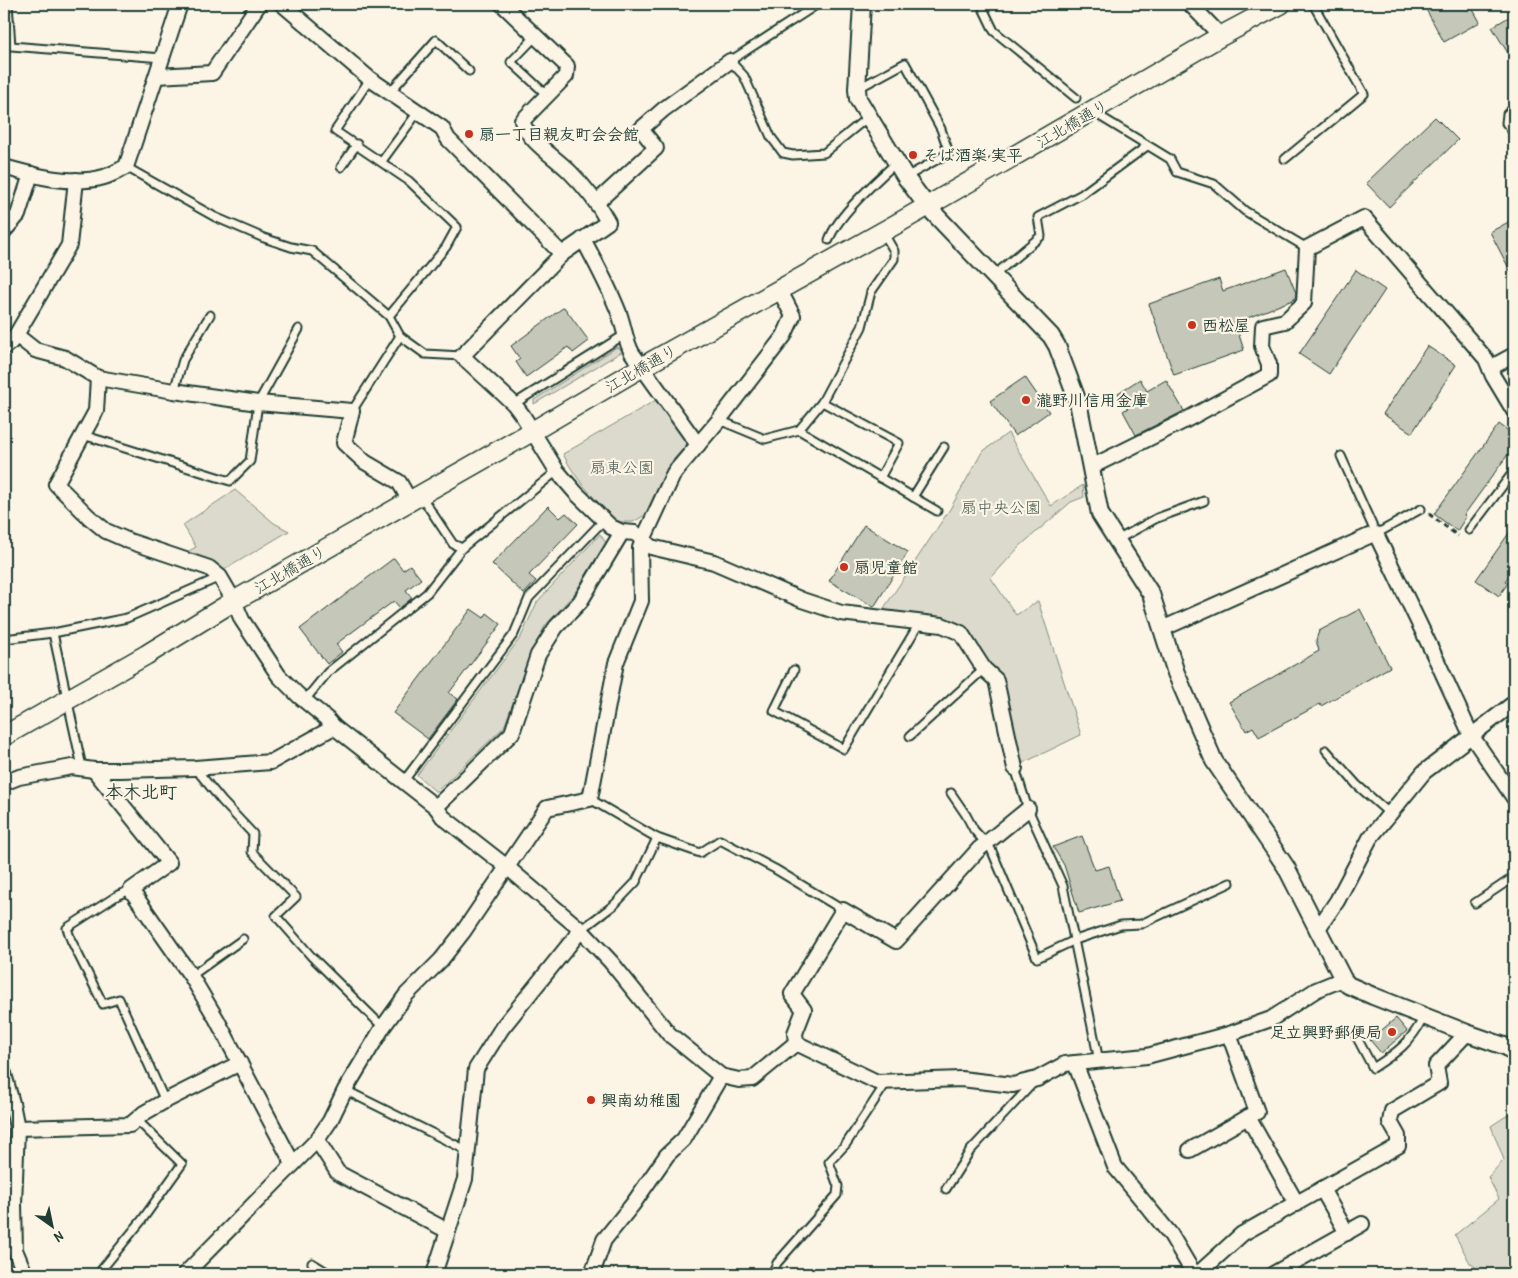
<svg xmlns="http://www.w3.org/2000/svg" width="1518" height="1278" font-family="'Patrick Hand','Klee One',sans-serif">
  <rect width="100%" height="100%" fill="#fcf5e5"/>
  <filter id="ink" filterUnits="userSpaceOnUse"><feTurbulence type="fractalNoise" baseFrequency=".02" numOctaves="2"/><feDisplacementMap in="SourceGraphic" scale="10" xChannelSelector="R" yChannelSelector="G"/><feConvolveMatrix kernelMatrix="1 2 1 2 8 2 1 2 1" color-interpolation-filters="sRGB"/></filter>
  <g filter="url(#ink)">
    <g fill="#dcdacc" stroke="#7e8c80">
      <path d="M617 347 623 351 534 404V400Z"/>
      <path d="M656 400 687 444 668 466 645 515 633 522H617C597 501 576 481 563 454Z"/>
      <path d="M1008 433 1051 506 1083 485 1084 497 1071 502 1020 546 991 578 1016 615 1038 601 1081 735 1019 765 988 664 965 627 945 620 882 611 950 509 982 452Z"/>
      <path d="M235 490 274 523 289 531 224 570 212 562 187 552 196 547 183 525Z"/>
      <path d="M600 534 606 543 574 594 545 626 531 654 504 727 436 792 417 775 521 637 537 602Z"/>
      <path d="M1514 1111V1273L1484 1274 1470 1263 1455 1235 1499 1199 1488 1177 1504 1160 1491 1126Z"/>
    </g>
    <g fill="#c5c7b9" stroke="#1f3d34">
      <path d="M1423 4H1470L1480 22 1444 42Z"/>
      <path d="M1514 14V63L1492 27Z"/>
      <path d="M1435 117 1458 140 1389 207 1366 183Z"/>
      <path d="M1514 219V278L1490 232Z"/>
      <path d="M1286 268 1296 293 1295 299 1235 323 1244 350 1174 375 1149 304 1219 279 1223 291Z"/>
      <path d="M1356 270 1385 290 1329 374 1299 354Z"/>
      <path d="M564 307 589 341 573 353 568 347 526 377 516 362 520 359 511 346Z"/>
      <path d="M1427 346 1456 365 1412 433 1383 414Z"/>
      <path d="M1025 377 1049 412 1015 436 990 401Z"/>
      <path d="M1140 379 1147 391 1166 380 1184 411 1136 435 1123 411 1128 408 1118 393Z"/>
      <path d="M1499 424 1514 435V457L1509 453 1464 515 1466 517 1457 531 1434 514Z"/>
      <path d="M548 506 560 518 566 513 578 524 529 575 536 581 524 594 492 564Z"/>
      <path d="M864 525 908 552 874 607 829 581Z"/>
      <path d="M1514 526V569L1505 581 1508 583 1499 596 1476 580Z"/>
      <path d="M394 558 403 570 410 565 421 579 406 590 412 598 400 608 394 601 336 644 342 652 327 664 300 629Z"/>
      <path d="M471 609 484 618 487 613 501 624 449 693 458 699 428 739 393 713Z"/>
      <path d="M1360 609 1390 667 1321 706 1320 704 1259 737 1253 727 1246 731 1229 702 1319 651 1316 640 1319 631Z"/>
      <path d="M1082 836 1095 870 1109 866 1120 901 1079 913 1064 865 1053 847Z"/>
      <path d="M1396 1018 1407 1031 1381 1053 1370 1040Z"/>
    </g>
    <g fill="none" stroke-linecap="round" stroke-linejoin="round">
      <defs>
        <g id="service">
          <path d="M8 4 11 46 162 58"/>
          <path d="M818 4 730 61 744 76 771 137 783 153 793 155 824 153 868 117"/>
          <path d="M981 4 994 31 1076 98"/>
          <path d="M535 37 511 62 547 95"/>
          <path d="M370 79 335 131 409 181 457 227 446 247 389 316"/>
          <path d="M857 89 905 63 941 129 949 153 906 177"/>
          <path d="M390 92 436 40 469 71"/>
          <path d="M1514 108 1507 114 1506 123 1514 133"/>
          <path d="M1093 112 1170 159 1177 172 1214 184 1245 211 1307 248"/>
          <path d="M1285 159 1364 94 1313 4"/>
          <path d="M382 161 418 112"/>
          <path d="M126 167 215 217 264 238 291 247 312 251 389 316 400 336 425 354 462 356"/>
          <path d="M341 167 357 144"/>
          <path d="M829 240C837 216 877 180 896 163"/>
          <path d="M993 276 1041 236 1038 217 1082 194 1147 146"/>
          <path d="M174 391 183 360 210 315"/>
          <path d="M822 402 899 443 880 478"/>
          <path d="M514 404 624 335"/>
          <path d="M352 411 400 336"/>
          <path d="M719 420 765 439 799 430 822 402 862 327 871 292 894 259V251L883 232"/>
          <path d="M799 430 937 511"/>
          <path d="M83 435 230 481 250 461 258 403 299 329"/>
          <path d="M1341 456 1376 534 1421 509"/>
          <path d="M421 496 453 544 462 548 557 471"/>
          <path d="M913 497 944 447"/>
          <path d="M1469 530 1514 471"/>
          <path d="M1117 540 1157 518 1204 501"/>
          <path d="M53 633 82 767"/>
          <path d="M4 639 53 633 127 618 220 577"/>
          <path d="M794 670 774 711 844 749 920 622"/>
          <path d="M305 700 328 672 427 593 462 548"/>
          <path d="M910 736 984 669"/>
          <path d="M1326 750 1357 785 1390 814"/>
          <path d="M195 768 222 801 253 834 252 852 296 897 276 916 311 956 383 1027"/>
          <path d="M1015 768 1028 809 1063 886 1099 1061"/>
          <path d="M403 782 514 634 529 598 604 520"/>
          <path d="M951 793 966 815 974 830 991 849 1037 958 1075 940 1121 925 1141 924 1230 883"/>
          <path d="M590 799 657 838 700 853 720 840 775 869 843 910"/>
          <path d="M131 890 118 895 67 928 71 940 103 1004 119 999 165 1101"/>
          <path d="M1475 903 1514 877"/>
          <path d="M581 930 614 905 636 882 657 838"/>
          <path d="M191 976 243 939"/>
          <path d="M1355 1034 1373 1068C1398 1052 1410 1043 1424 1017"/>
          <path d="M345 1090 468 1151"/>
          <path d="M946 1189 970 1151 1034 1082"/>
          <path d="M4 1212 14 1204"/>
          <path d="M312 1263 330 1274"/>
          <path d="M98 1274 142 1220 182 1164 136 1119"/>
          <path d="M772 1274 777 1263 837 1195 838 1186 829 1162 846 1144 886 1083"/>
        </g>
        <g id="minor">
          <path d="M282 4 370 79 442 128 448 139 562 254"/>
          <path d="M502 4 567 66 566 76 522 121C528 141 555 157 570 172 585 187 598 203 608 222L562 254 462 356 514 404 523 416 557 471 576 493 611 527 622 532 635 533 651 547 714 562 802 600 841 613 942 625 961 633 984 669 996 680 1015 768"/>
          <path d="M1190 4 1221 36"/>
          <path d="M157 76 212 73 259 4"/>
          <path d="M4 167C35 176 72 186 104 177 112 175 119 170 126 167L180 4"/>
          <path d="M597 202 656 148 641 129 664 109 730 61"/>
          <path d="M4 231 18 215 31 174"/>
          <path d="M583 239C596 263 609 287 619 313 624 326 625 340 632 353L698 445"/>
          <path d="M16 335 35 350 65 358 98 378 174 391 258 403 352 411 344 443 365 462 399 482 410 501"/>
          <path d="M4 347 11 342 16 335 69 245 76 180"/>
          <path d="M1490 368 1514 355"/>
          <path d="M98 378 96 411 56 484 89 517 106 531 129 541 209 568 220 577 234 601 242 620 279 676 298 695 328 720 334 727 436 807 443 817 507 867 581 930 611 962 669 1034 721 1076 739 1080 752 1079 796 1043 877 1082 961 1079 1013 1085 1037 1079 1065 1064 1147 1056 1229 1034 1271 1019 1316 990 1343 979"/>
          <path d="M1091 467 1184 421 1269 375V364L1262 346 1263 326 1285 321 1304 303 1307 248 1364 218 1486 359 1493 376 1514 411"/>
          <path d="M1162 629 1369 536 1376 534 1438 663 1471 735 1514 798"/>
          <path d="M94 770 169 863 131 890 191 976 216 1018 293 1164"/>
          <path d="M4 783 19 777 72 767 94 770H120L195 768 271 762 334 727"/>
          <path d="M436 807 512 733 538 655 556 627 580 602 622 532"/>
          <path d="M1317 930 1337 901 1370 838 1424 772 1514 703"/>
          <path d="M796 1043 795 1033 804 1010 792 994 843 910 896 941 979 849 1028 809"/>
          <path d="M1075 1063 1115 1167 1171 1235 1194 1274"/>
          <path d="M4 1074 12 1103 17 1128 14 1204 15 1250 25 1274"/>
          <path d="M1248 1117 1297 1204"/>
          <path d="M17 1128 130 1125 144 1113 165 1101 240 1063"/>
          <path d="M317 1140 338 1173 448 1231"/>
          <path d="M1190 1150 1257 1112 1229 1034"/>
          <path d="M1322 1189 1347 1233"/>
          <path d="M185 1274 317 1140 330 1121 345 1090 383 1027 406 995 441 960 463 932 547 808 590 799 616 663 641 601 640 548 643 540 674 473 719 420 784 336 793 316 779 289"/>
          <path d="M434 1274 465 1179 476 1069 502 1028 581 930"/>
          <path d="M592 1274 604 1240 633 1204 667 1155 684 1139 721 1076"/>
          <path d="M1198 1274 1242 1234 1398 1146V1136L1390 1122 1392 1111 1439 1083 1436 1066 1467 1033"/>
          <path d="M1273 1274 1362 1224"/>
        </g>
        <path id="tertiary" d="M862 4 857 89 858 99 906 178 927 206 1051 336 1057 346 1078 402 1100 514 1151 594 1176 673 1214 761 1286 867 1343 979 1348 985 1373 996 1467 1033 1507 1047 1514 1053"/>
        <path id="secondary" d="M4 736 146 655 234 601 533 431 642 367 900 222 1221 36 1281 4"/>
      </defs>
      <use href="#service" stroke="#1f3d34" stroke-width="11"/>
      <use href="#minor" stroke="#1f3d34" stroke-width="18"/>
      <use href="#tertiary" stroke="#1f3d34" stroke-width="20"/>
      <use href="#secondary" stroke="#1f3d34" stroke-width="22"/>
      <path stroke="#1f3d34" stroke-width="3" stroke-dasharray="5 4" stroke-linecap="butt" d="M1429 514 1458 536"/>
      <use href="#service" stroke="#fcf5e5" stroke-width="7"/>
      <use href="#minor" stroke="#fcf5e5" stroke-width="14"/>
      <use href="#tertiary" stroke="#fcf5e5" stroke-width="16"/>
      <use href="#secondary" stroke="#fcf5e5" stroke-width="19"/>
    </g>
  </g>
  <g fill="#c8321e" stroke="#fcf5e5" stroke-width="2">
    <circle cx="469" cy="134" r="5"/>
    <circle cx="913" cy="155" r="5"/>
    <circle cx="1192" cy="325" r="5"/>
    <circle cx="1026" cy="400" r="5"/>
    <circle cx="844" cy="567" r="5"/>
    <circle cx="1392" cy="1032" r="5"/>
    <circle cx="591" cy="1100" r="5"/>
  </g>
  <g text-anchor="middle" stroke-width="4.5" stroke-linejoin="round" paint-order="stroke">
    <g font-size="16" fill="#1f3d34" stroke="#fcf5e5">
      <text transform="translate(1072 123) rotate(-30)" y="6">江北橋通り</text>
      <text transform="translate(641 368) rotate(-30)" y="6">江北橋通り</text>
      <text transform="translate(290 569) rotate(-30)" y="6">江北橋通り</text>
    </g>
    <g font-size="16" font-weight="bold" fill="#1f3d34" stroke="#fcf5e5" text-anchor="start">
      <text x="479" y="140">扇一丁目親友町会会館</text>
      <text x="923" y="161">そば酒楽 実平</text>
      <text x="1202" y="331">西松屋</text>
      <text x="1036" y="406">瀧野川信用金庫</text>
      <text x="854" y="573">扇児童館</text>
      <text x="1382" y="1038" text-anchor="end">足立興野郵便局</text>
      <text x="601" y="1106">興南幼稚園</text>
    </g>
    <g font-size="16" fill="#455c52" stroke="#fcf5e5">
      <text x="622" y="473">扇東公園</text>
      <text x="1001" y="513">扇中央公園</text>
    </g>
    <g font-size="18" font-weight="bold" fill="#1f3d34" stroke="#fcf5e5">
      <text x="141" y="798">本木北町</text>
    </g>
  </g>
  <rect width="1518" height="1278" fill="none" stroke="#fcf5e5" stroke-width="20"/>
  <rect x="10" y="10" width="1498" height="1258" fill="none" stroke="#1f3d34" stroke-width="2" filter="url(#ink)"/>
  <g transform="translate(52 1226) rotate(147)" stroke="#fcf5e5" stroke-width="4" paint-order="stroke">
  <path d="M0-4L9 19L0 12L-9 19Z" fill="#1f3d34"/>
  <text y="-8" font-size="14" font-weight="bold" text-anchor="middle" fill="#1f3d34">N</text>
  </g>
</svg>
